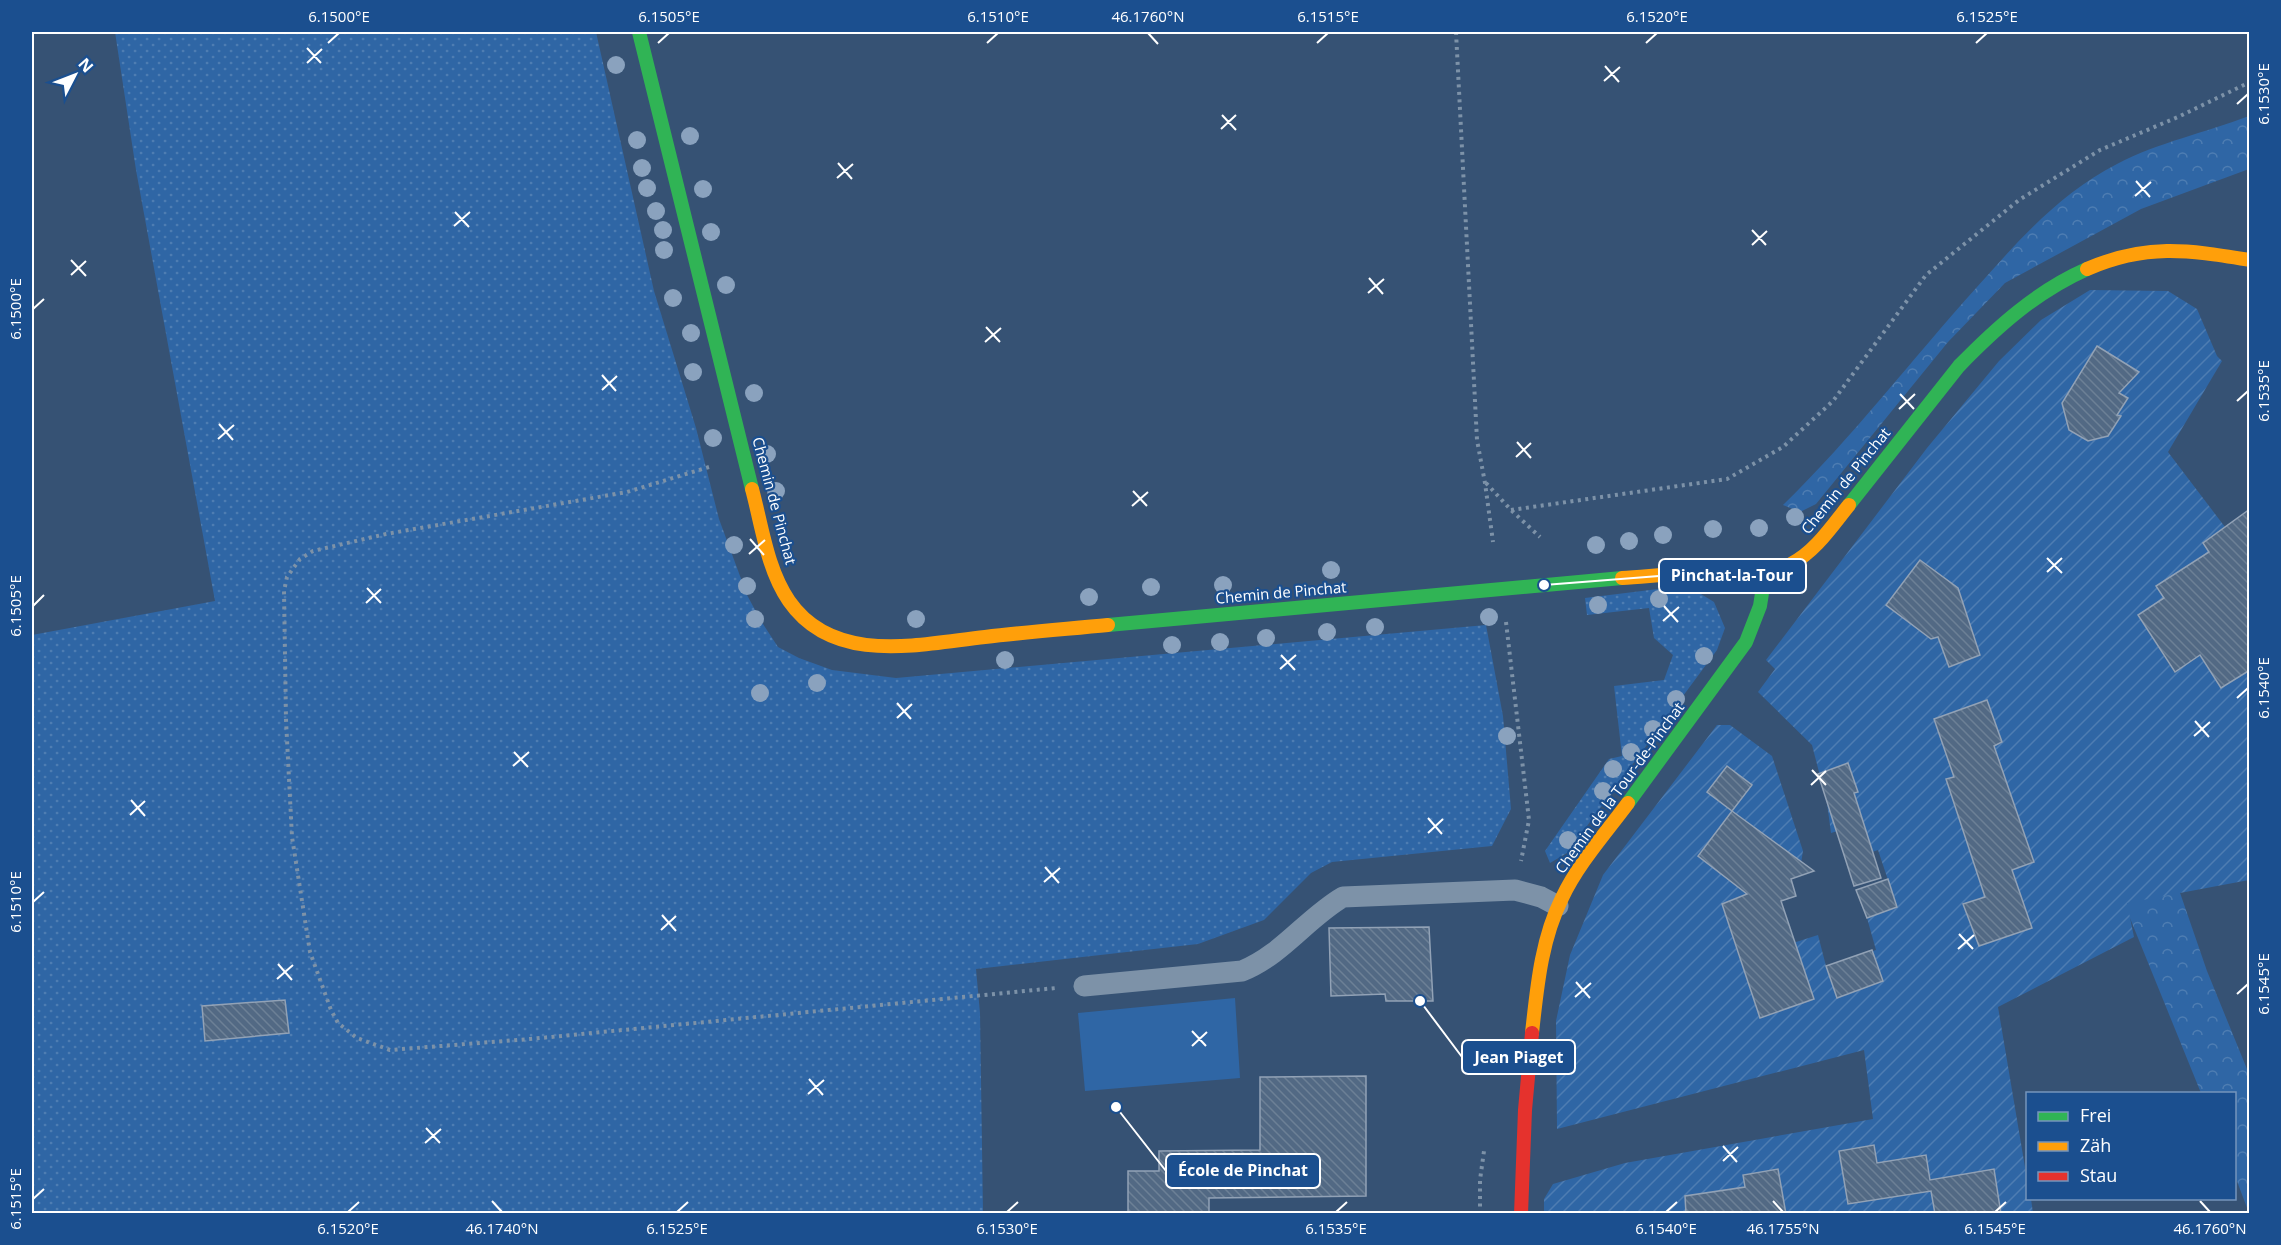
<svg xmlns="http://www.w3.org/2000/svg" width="2281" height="1245" font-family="'Open Sans',sans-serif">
  <defs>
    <pattern id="grass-dots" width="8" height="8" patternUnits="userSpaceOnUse" patternTransform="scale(1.5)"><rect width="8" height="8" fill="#2f66a5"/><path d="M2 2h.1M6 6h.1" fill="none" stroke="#4e7db2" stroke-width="1.8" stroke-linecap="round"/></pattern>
    <pattern id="forest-crowns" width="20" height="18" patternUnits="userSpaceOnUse" patternTransform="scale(1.5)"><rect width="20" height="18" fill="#2f66a5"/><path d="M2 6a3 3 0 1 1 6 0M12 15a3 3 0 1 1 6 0" fill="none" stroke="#4e7db2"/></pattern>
    <pattern id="garden-furrows" width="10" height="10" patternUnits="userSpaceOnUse" patternTransform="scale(1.5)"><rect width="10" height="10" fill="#2f66a5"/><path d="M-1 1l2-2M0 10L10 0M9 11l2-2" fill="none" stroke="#4e7db2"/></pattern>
    <pattern id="building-back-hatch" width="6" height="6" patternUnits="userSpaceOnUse" patternTransform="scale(1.5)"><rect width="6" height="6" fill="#526984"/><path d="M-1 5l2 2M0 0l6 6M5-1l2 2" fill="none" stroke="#6c8096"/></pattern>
  </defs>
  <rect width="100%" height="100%" fill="#365274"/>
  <g fill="url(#grass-dots)">
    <path d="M115 32H596L654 291 696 428 719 519 747 595 761 621 778 647 799 658 832 670 896 678 1486 625 1503 716 1511 809 1492 846 1332 862 1311 873 1264 920 1198 944 976 969 980 1013 983 1213 32 1214V635L215 601 136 170Z"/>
    <path d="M1658 589 1696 591 1714 602 1725 628 1717 650 1567 853 1550 863 1545 851 1609 759 1622 756 1614 686 1664 680 1673 655 1654 638 1649 608 1587 615 1585 598Z"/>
  </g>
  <g fill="url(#forest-crowns)">
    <path d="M2249 116V169L2141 209 2005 283 1948 342 1816 504 1800 512 1783 505C1853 437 1912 359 1977 287 2019 240 2060 193 2117 164 2159 142 2205 133 2249 116Z"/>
    <path d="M2045 501 2207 971 2249 1074V1213L2235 1176 2234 1094 2201 1093 1967 517Z"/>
  </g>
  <path fill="#2f66a5" d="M1235 998 1240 1078 1085 1091 1078 1013Z"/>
  <path fill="url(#garden-furrows)" d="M2090 290 2168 291 2197 309 2217 356 2222 361 2168 452 2225 527 2203 543 2209 553 2157 585 2164 598 2138 615 2174 672 2200 655 2249 670V880L2127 903 2134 937 1998 1007 2027 1179 2028 1198 2031 1199 2033 1213 1544 1214V1199L1553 1184 1625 1163 1873 1119 1864 1050 1557 1129 1556 1021 1570 955 1603 875 1717 725H1730L1772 756 1803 851 1801 863 1759 891 1722 904 1740 960 1818 935 1826 966 1876 950 1867 918 1897 907 1878 850 1872 852 1863 823 1831 833 1827 803 1812 745 1758 692 1775 669 1766 660 1927 448 1999 361 2041 320Z"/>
  <g fill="url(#building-back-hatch)" stroke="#92a2b6" stroke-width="1.5">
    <path d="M2097 346 2139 372 2119 393 2128 398 2117 415 2121 416 2108 436 2088 441 2069 430 2062 403Z"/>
    <path d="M2250 509V670L2221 688 2200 655 2175 672 2138 615 2164 598 2156 586 2209 552 2203 543Z"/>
    <path d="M1920 560 1958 588 1980 655 1949 667 1938 637 1931 639 1886 605Z"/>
    <path d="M1987 700 2002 742 1994 746 2034 862 2012 870 2032 928 1979 946 1963 904 1985 897 1946 779 1954 777 1934 719Z"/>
    <path d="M1848 763 1858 792 1854 793 1881 878 1854 886 1818 774Z"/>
    <path d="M1727 766 1752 785 1732 811 1707 792Z"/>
    <path d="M1732 811 1814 871 1791 879 1796 896 1781 901 1814 999 1760 1018 1722 904 1747 894 1698 856Z"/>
    <path d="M1888 879 1897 907 1867 918 1856 890Z"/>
    <path d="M1429 927 1433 1001H1386L1385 994 1331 996 1329 928Z"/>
    <path d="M1872 950 1883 981 1837 998 1826 966Z"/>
    <path d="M285 1000 289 1033 205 1041 202 1006Z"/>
    <path d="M1366 1076V1196L1209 1198V1214H1128V1171H1159V1151L1260 1150V1077Z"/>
    <path d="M1874 1145 1877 1163 1926 1155 1930 1180 1994 1169 2001 1214H1935L1931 1191 1848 1204 1839 1151Z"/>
    <path d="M1778 1169 1786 1214H1686L1685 1196 1745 1187 1743 1175Z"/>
  </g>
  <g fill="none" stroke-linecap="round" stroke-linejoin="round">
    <g stroke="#7d92a8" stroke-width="4" stroke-dasharray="3 4.5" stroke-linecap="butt">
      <path d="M1456 32 1477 440 1485 483 1493 542"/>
      <path d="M709 467 627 492 386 534 313 551 300 559 287 577 284 591 286 720 292 837 310 952 331 1010 338 1023 357 1038 390 1050 530 1039 1056 988"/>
      <path d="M1486 483 1511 510 1540 537"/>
      <path d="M1511 510 1727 479 1783 447 1833 401 1926 275 2019 200 2100 150 2178 117 2250 82"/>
      <path d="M1506 622 1529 820 1521 861"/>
      <path d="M1480 1214V1180L1484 1151"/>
    </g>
    <path stroke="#7d92a8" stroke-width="21" d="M1084 986 1242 971C1282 955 1307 918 1343 897L1515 890 1541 897 1558 906"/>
    <g stroke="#30b455" stroke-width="14">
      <path d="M639 32 752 489"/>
      <path d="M1849 505 1959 366C1997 327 2037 291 2087 269"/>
      <path d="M1108 625 1622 578"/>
      <path d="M1628 803 1746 642 1760 606 1765 574"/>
    </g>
    <g stroke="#ff9f0a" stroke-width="14">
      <path d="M2087 269C2147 243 2188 250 2250 260"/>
      <path d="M752 489C762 526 767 569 789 601 834 666 920 644 985 637 1026 632 1067 629 1108 625"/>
      <path d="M1622 578C1640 577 1659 575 1677 574 1711 572 1761 581 1791 564 1815 552 1832 526 1849 505"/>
      <path d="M1532 1033C1537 988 1541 940 1562 898 1578 864 1605 834 1628 803"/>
    </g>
    <path stroke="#e5322d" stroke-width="14" d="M1521 1214 1525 1110 1532 1033"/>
  </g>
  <g fill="#8aa2be">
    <circle cx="616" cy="65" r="9"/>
    <circle cx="690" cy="136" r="9"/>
    <circle cx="637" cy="140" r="9"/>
    <circle cx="642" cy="168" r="9"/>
    <circle cx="647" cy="188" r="9"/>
    <circle cx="703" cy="189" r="9"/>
    <circle cx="656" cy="211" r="9"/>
    <circle cx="663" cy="230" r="9"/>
    <circle cx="711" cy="232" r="9"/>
    <circle cx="664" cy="250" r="9"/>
    <circle cx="726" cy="285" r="9"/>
    <circle cx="673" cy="298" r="9"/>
    <circle cx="691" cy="333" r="9"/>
    <circle cx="693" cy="372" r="9"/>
    <circle cx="754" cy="393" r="9"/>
    <circle cx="713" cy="438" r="9"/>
    <circle cx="767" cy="454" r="9"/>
    <circle cx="776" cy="491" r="9"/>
    <circle cx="1795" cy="517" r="9"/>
    <circle cx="1759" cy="528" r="9"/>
    <circle cx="1713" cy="529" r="9"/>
    <circle cx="1663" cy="535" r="9"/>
    <circle cx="1629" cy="541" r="9"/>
    <circle cx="734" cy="545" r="9"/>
    <circle cx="1596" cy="545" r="9"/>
    <circle cx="1331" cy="570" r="9"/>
    <circle cx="1223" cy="585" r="9"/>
    <circle cx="747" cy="586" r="9"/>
    <circle cx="1151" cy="587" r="9"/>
    <circle cx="1089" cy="597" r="9"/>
    <circle cx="1659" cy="599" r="9"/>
    <circle cx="1598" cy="605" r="9"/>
    <circle cx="1489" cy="617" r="9"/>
    <circle cx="755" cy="619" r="9"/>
    <circle cx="916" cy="619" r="9"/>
    <circle cx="1375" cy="627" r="9"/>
    <circle cx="1327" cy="632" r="9"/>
    <circle cx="1266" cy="638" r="9"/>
    <circle cx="1220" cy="642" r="9"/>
    <circle cx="1172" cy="645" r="9"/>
    <circle cx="1704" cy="656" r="9"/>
    <circle cx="1005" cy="660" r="9"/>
    <circle cx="817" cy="683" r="9"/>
    <circle cx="760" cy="693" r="9"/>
    <circle cx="1676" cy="699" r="9"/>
    <circle cx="1653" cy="729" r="9"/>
    <circle cx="1507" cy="736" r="9"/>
    <circle cx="1631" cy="752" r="9"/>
    <circle cx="1613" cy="769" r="9"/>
    <circle cx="1603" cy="791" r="9"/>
    <circle cx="1568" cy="840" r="9"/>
  </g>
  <path fill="none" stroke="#fff" stroke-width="2" d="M1148 33 1158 44M328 43 339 33M658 43 669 33M987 43 998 33M1317 43 1328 33M1646 43 1657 33M1976 43 1987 33M307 48 321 63M307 63 322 49M1605 66 1619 82M1604 81 1620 67M2237 104 2248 94M1222 115 1236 130M1221 129 1236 115M838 163 852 179M837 178 853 164M2136 181 2150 197M2135 196 2151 182M455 212 469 227M454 226 470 212M1752 230 1766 245M1752 245 1767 231M71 260 86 276M71 275 86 261M1369 278 1383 294M1368 293 1384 279M33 309 44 299M986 327 1000 342M985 342 1001 328M602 375 616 391M602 390 617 376M1900 394 1914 409M2237 401 2248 391M1899 409 1915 394M219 424 233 440M218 439 234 425M1517 442 1531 458M1516 457 1531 443M1133 491 1147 506M1132 506 1148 492M750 539 764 555M749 554 765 540M2047 558 2062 573M2047 572 2062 558M367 588 381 603M366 603 381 589M33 606 44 595M1664 606 1678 622M1663 621 1679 607M1281 655 1295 670M1280 669 1296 655M2237 698 2248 688M897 703 911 719M897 718 912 704M2195 721 2209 737M2194 736 2210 722M514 752 528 767M513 766 529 752M1812 770 1826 785M1811 785 1826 771M131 800 145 816M130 815 145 801M1428 818 1442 834M1428 833 1443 819M1045 867 1059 883M1044 882 1060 868M33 902 44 892M662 915 676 931M661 930 676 916M1959 934 1973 949M1958 949 1974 935M278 964 292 980M277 979 293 965M1576 982 1590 998M2237 994 2248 984M1575 997 1591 983M1192 1031 1206 1046M1192 1046 1207 1032M809 1079 823 1095M808 1094 824 1080M426 1128 440 1143M425 1143 441 1129M1723 1146 1737 1162M1723 1161 1738 1147M33 1199 44 1189M492 1201 502 1212M1773 1201 1783 1212M2200 1201 2210 1212M348 1212 359 1202M677 1212 688 1202M1007 1212 1018 1202M1336 1212 1347 1202M1666 1212 1677 1202M1995 1212 2006 1202"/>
  <g text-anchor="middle" stroke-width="4.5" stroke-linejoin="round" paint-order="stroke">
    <g font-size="15" fill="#fff" stroke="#1b4f8f">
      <text transform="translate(1846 481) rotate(-51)" y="5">Chemin de Pinchat</text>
      <text transform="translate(774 501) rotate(75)" y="5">Chemin de Pinchat</text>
      <text transform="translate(1281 593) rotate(-5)" y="5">Chemin de Pinchat</text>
      <text transform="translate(1620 788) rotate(-54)" y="5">Chemin de la Tour-de-Pinchat</text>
    </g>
  </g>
  <path fill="none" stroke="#fff" stroke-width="2" d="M1544 585L1659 576M1420 1001L1462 1057M1116 1107L1166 1171"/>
  <g fill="#fff" stroke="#1b4f8f" stroke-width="2">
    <circle cx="1544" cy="585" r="6"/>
    <circle cx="1420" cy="1001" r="6"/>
    <circle cx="1116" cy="1107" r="6"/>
  </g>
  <g fill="#1b4f8f" stroke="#fff" stroke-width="2">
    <rect x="1659" y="559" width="147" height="34" rx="6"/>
    <rect x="1462" y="1040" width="113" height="34" rx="6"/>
    <rect x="1166" y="1154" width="154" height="34" rx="6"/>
  </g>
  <g font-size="16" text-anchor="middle" font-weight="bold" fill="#fff">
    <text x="1732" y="581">Pinchat-la-Tour</text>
    <text x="1519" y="1063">Jean Piaget</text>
    <text x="1243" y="1176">École de Pinchat</text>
  </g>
  <rect width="2281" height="1245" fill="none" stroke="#1b4f8f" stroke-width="66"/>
  <rect x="2026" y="1092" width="210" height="108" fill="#1b4f8f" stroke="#7695bc" stroke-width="1.5"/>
  <rect x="2038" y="1112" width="30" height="9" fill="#30b455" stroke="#7695bc" stroke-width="1.5"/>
  <text x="2080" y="1122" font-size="18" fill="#ffffff">Frei</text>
  <rect x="2038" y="1142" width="30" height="9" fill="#ff9f0a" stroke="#7695bc" stroke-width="1.5"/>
  <text x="2080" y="1152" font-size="18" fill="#ffffff">Zäh</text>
  <rect x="2038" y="1172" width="30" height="9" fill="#e5322d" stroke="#7695bc" stroke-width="1.5"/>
  <text x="2080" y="1182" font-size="18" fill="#ffffff">Stau</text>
  <g transform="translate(75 75) rotate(48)" stroke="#1b4f8f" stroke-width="4.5" paint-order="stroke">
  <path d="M0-4.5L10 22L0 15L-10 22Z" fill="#ffffff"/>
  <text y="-9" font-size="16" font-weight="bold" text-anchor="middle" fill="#ffffff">N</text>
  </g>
  <rect x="33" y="33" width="2215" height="1179" fill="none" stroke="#fff" stroke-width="2"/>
  <g font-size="15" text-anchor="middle" fill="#fff">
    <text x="339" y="22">6.1500°E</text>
    <text x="669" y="22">6.1505°E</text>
    <text x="998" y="22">6.1510°E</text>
    <text x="1148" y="22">46.1760°N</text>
    <text x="1328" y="22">6.1515°E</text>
    <text x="1657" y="22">6.1520°E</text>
    <text x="1987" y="22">6.1525°E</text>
    <text transform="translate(2264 94) rotate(-90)" y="5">6.1530°E</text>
    <text transform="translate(16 309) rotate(-90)" y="5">6.1500°E</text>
    <text transform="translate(2264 391) rotate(-90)" y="5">6.1535°E</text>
    <text transform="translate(16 606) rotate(-90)" y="5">6.1505°E</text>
    <text transform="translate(2264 688) rotate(-90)" y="5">6.1540°E</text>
    <text transform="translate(16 902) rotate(-90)" y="5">6.1510°E</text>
    <text transform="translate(2264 984) rotate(-90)" y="5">6.1545°E</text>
    <text transform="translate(16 1199) rotate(-90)" y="5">6.1515°E</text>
    <text x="348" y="1234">6.1520°E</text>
    <text x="502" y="1234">46.1740°N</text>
    <text x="677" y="1234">6.1525°E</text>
    <text x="1007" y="1234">6.1530°E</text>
    <text x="1336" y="1234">6.1535°E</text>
    <text x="1666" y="1234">6.1540°E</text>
    <text x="1783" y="1234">46.1755°N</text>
    <text x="1995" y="1234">6.1545°E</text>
    <text x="2210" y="1234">46.1760°N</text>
  </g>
</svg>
